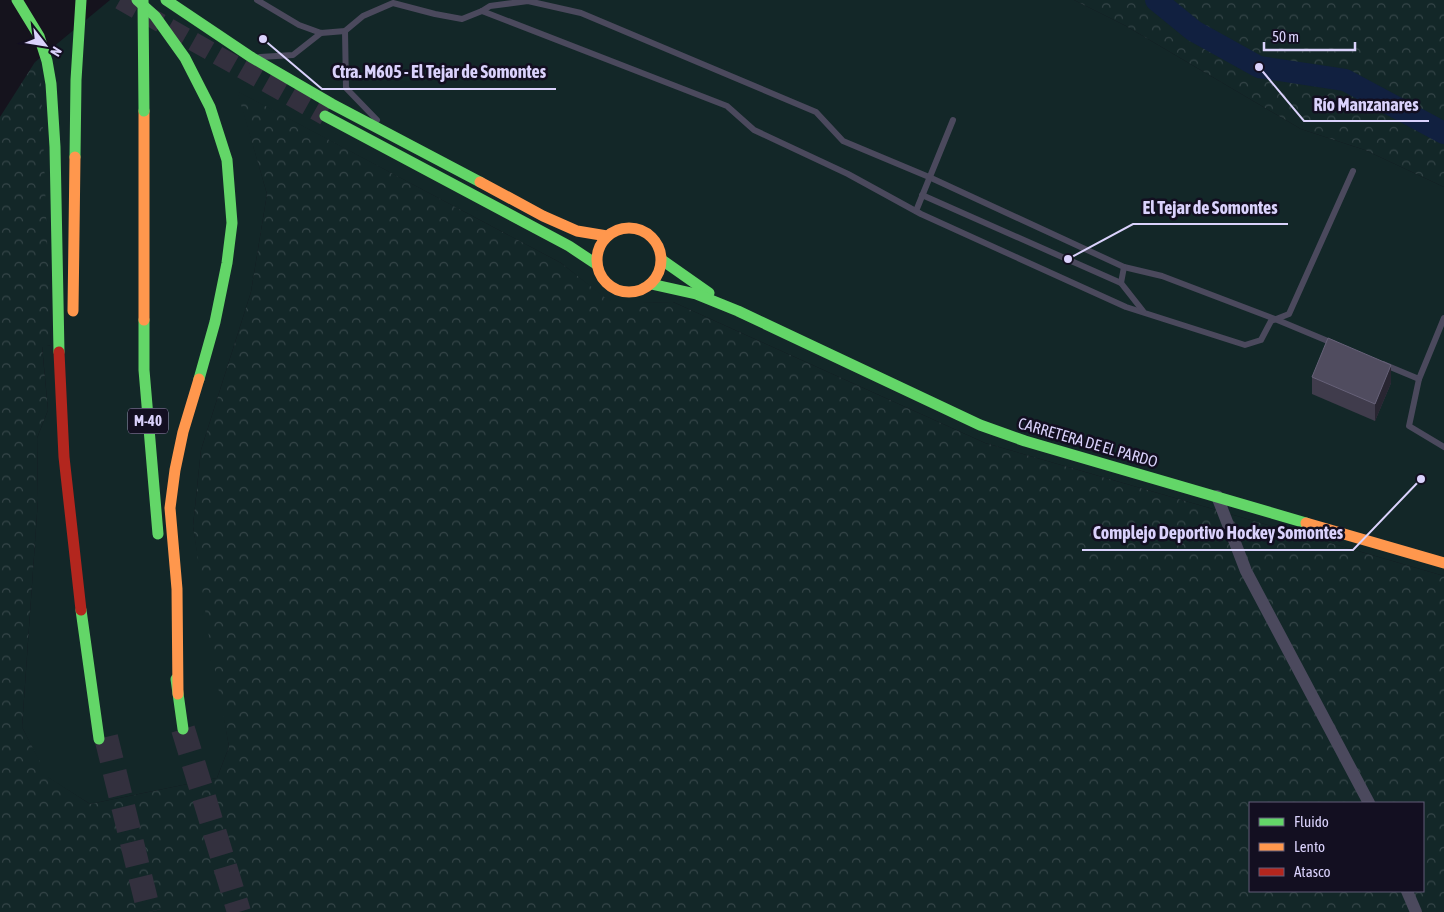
<svg xmlns="http://www.w3.org/2000/svg" width="1444" height="912" font-family="'Asap Condensed',sans-serif">
  <defs>
    <pattern id="forest-crowns" width="20" height="18" patternUnits="userSpaceOnUse" patternTransform="scale(1.25)"><rect width="20" height="18" fill="#132728"/><path d="M2 6a3 3 0 1 1 6 0M12 15a3 3 0 1 1 6 0" fill="none" stroke="#354548"/></pattern>
  </defs>
  <rect width="100%" height="100%" fill="#15131d"/>
  <path fill="#132728" d="M110 0H1074L1126 26 1301 129 1365 150 1444 187V576L985 443 673 302 612 304 561 263 238 92 267 194 251 292 201 450 193 526 229 747 217 778 90 804 47 777 22 727 38 499 37 438 48 410 42 346 51 345 35 62Z"/>
  <g fill="url(#forest-crowns)" fill-rule="evenodd">
    <path d="M1074 0H1444V187L1365 150 1301 129 1126 26Z"/>
    <path d="M35 62 41 80 51 345 42 347 48 410 37 438 38 499 22 727 48 777 90 804 217 778 229 747 209 637 193 526 201 450 251 292 267 194 237 91 561 263 612 303 673 302 985 443 1444 576V912H0V117ZM1250 803H1423V891H1250Z"/>
  </g>
  <g fill="none" stroke-linecap="round" stroke-linejoin="round">
    <path stroke="#112040" stroke-width="22" d="M1156 0 1194 31 1259 67 1345 80 1444 133"/>
    <path stroke="#33303e" stroke-width="19" stroke-dasharray="19 9" stroke-linecap="butt" d="M120 0 325 116"/>
    <g stroke="#33303e" stroke-width="24" stroke-dasharray="24 12" stroke-linecap="butt">
      <path d="M183 729 239 912"/>
      <path d="M106 737 149 912"/>
    </g>
    <g stroke="#4b495d" stroke-width="6">
      <path d="M257 0 299 25 321 33 345 31 363 16 393 3 435 14 462 19 482 11 490 6 528 1 581 13 816 112 843 141 929 177 1124 267 1162 276 1275 319 1335 344"/>
      <path d="M482 11 727 106 754 130 848 174 921 214 1126 307 1245 345 1261 340 1271 321 1289 314 1353 171"/>
      <path d="M345 31 346 88 377 120"/>
      <path d="M260 57 293 55 321 33"/>
      <path d="M922 195 1121 283 1143 311"/>
      <path d="M916 211 953 120"/>
      <path d="M1121 283 1124 267"/>
      <path d="M1383 364 1419 379 1444 318"/>
      <path d="M1419 379 1409 426 1444 447"/>
    </g>
    <g stroke="#4b495d" stroke-width="12">
      <path d="M1217 496 1246 571 1369 803"/>
      <path d="M1407 891 1416 912"/>
    </g>
    <g stroke="#63d668" stroke-width="11">
      <path d="M17 0 39 36 47 61 51 84 55 147 59 352"/>
      <path d="M137 0 155 16 185 58 210 107 227 160 232 223 227 263 215 322 199 379"/>
      <path d="M166 0 251 57 332 104 480 182"/>
      <path d="M325 116 569 246 596 264"/>
      <path d="M75 157 76 80 81 0"/>
      <path d="M662 260 709 293"/>
      <path d="M651 284 696 294 738 311 980 425 1025 441 1306 523"/>
      <path d="M144 320V370L158 534"/>
      <path d="M81 610 99 739"/>
      <path d="M176 679 183 729"/>
    </g>
    <g stroke="#ff974d" stroke-width="11">
      <path d="M144 111V320"/>
      <path d="M480 182 543 216 577 231 607 236"/>
      <circle cx="629" cy="260" r="32"/>
      <path d="M73 311 75 157"/>
      <path d="M1306 523 1444 563"/>
      <path d="M178 694 177 589 170 508 175 470 183 432 199 379"/>
    </g>
    <path stroke="#b3261e" stroke-width="11" d="M59 352 64 457 81 610"/>
    <path stroke="#63d668" stroke-width="11" d="M143 0 144 111"/>
  </g>
  <path fill="#403c4c" d="M1312 377 1391 383 1375 421 1312 394Z"/>
  <path fill="#282531" d="M1391 365V383L1375 421V404Z"/>
  <path fill="#504c5f" stroke="#666178" d="M1328 338 1391 365 1375 404 1312 377Z"/>
  <g text-anchor="middle" stroke-width="5" stroke-linejoin="round" paint-order="stroke">
    <rect fill="#130f21" stroke="#9e98ba" stroke-width="1" x="128" y="408.5" width="40" height="25" rx="4"/>
    <g font-size="15" font-weight="bold" fill="#dad2fc">
      <text x="148" y="426">M-40</text>
    </g>
    <g font-size="16" fill="#dad2fc" stroke="#130f21">
      <text transform="translate(1088 442) rotate(16)" y="6">CARRETERA DE EL PARDO</text>
    </g>
  </g>
  <path fill="none" stroke="#dad2fc" stroke-width="2" d="M263 39L322 89H556M1259 67L1304 121H1429M1068 259L1133 224H1288M1421 479L1353 550H1082"/>
  <g fill="#dad2fc" stroke="#130f21" stroke-width="2">
    <circle cx="263" cy="39" r="5"/>
    <circle cx="1259" cy="67" r="5"/>
    <circle cx="1068" cy="259" r="5"/>
    <circle cx="1421" cy="479" r="5"/>
  </g>
  <g font-size="18" text-anchor="middle" font-weight="bold" fill="#dad2fc" stroke="#130f21" stroke-width="5" stroke-linejoin="round" paint-order="stroke">
    <text x="439" y="78">Ctra. M605 - El Tejar de Somontes</text>
    <text x="1366" y="111">Río Manzanares</text>
    <text x="1210" y="214">El Tejar de Somontes</text>
    <text x="1218" y="539">Complejo Deportivo Hockey Somontes</text>
  </g>
  <rect x="1249" y="802" width="175" height="90" fill="#130f21" stroke="#635d79"/>
  <rect x="1259" y="818" width="25" height="8" fill="#63d668" stroke="#635d79"/>
  <text x="1294" y="827" font-size="15" fill="#dad2fc">Fluido</text>
  <rect x="1259" y="843" width="25" height="8" fill="#ff974d" stroke="#635d79"/>
  <text x="1294" y="852" font-size="15" fill="#dad2fc">Lento</text>
  <rect x="1259" y="868" width="25" height="8" fill="#b3261e" stroke="#635d79"/>
  <text x="1294" y="877" font-size="15" fill="#dad2fc">Atasco</text>
  <g transform="translate(45 45) rotate(121)" stroke="#130f21" stroke-width="4" paint-order="stroke">
  <path d="M0-4L9 19L0 12L-9 19Z" fill="#dad2fc"/>
  <text y="-8" font-size="14" font-weight="bold" text-anchor="middle" fill="#dad2fc">N</text>
  </g>
  <path d="M1264 42v8h91v-8" fill="none" stroke="#dad2fc" stroke-width="2.5"/>
  <text x="1272" y="42" font-size="15" fill="#dad2fc" stroke="#130f21" stroke-width="4" paint-order="stroke">50 m</text>
</svg>
